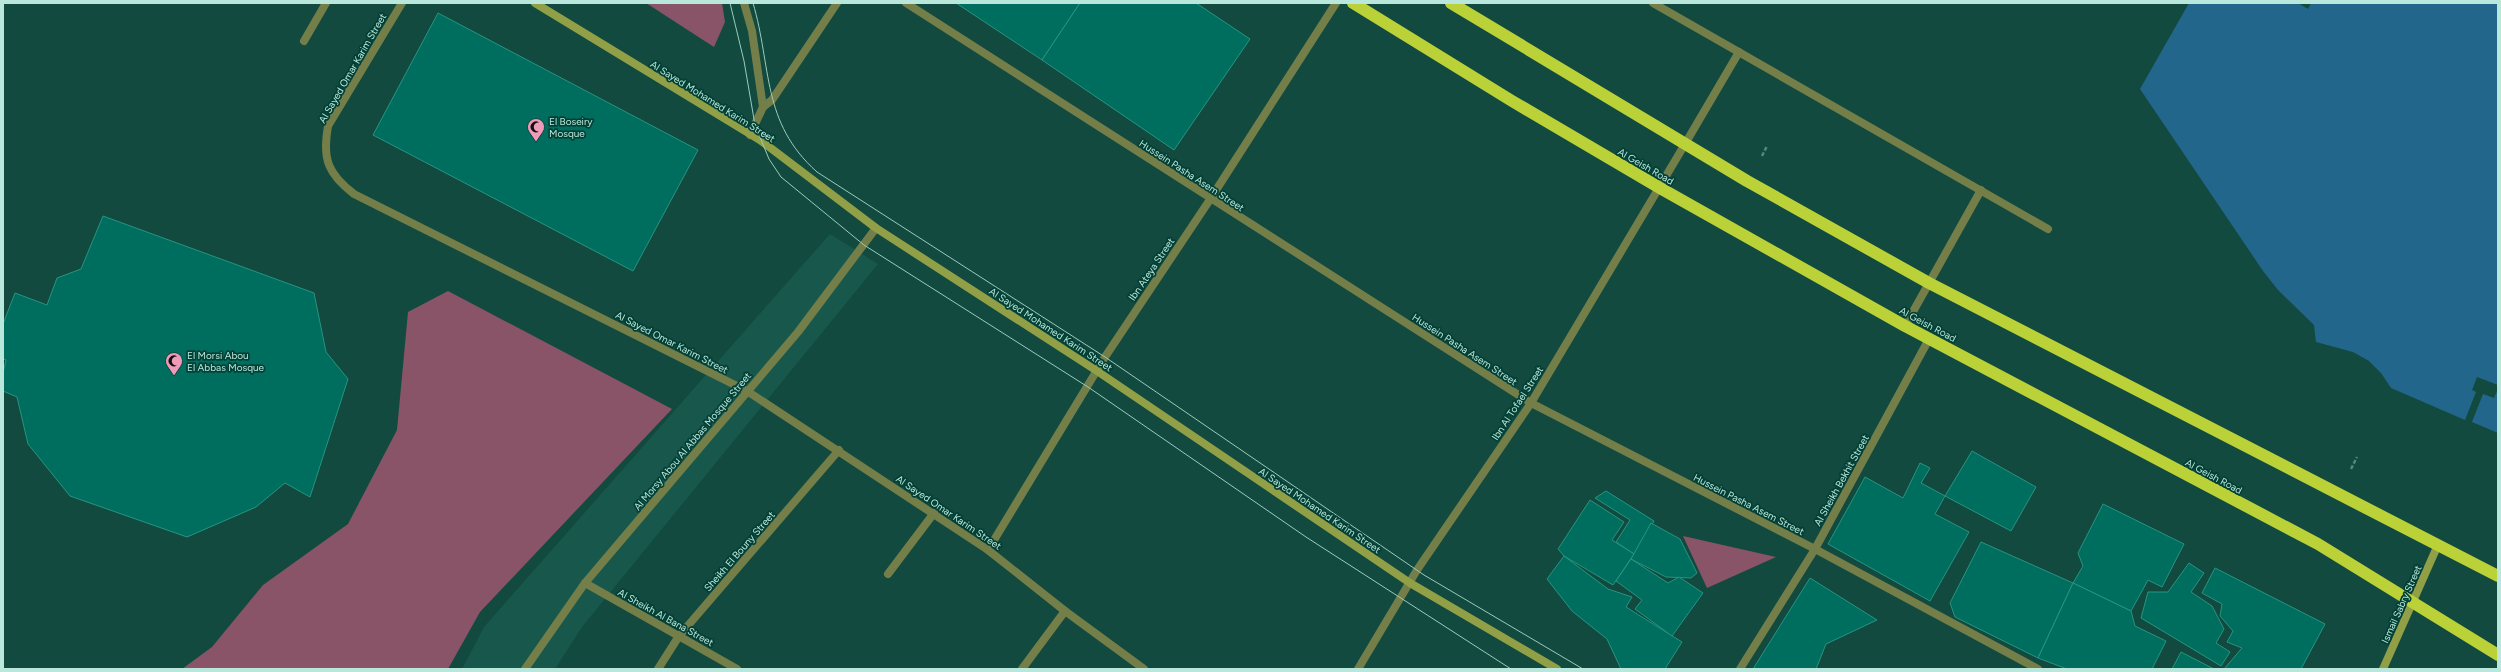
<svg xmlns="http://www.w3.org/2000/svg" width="2501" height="672" font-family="Figtree,sans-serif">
  <rect width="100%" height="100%" fill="#124a3f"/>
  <path fill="#18584c" d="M830 234 878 264 582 627 555 669H462L484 627Z"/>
  <g fill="#895467">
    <path d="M646 3H722L725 22 714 47Z"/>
    <path d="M448 291 672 409 480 612 448 669H182L212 647 263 585 348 524 397 430 408 312Z"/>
    <path d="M1683 536 1776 557 1707 588Z"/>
  </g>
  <g fill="#23668b">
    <path d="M2189 3H2298L2308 9 2311 3H2498V385L2477 377 2472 390 2476 392 2465 420 2391 388 2381 373 2369 361 2353 352 2316 342 2314 325 2278 290 2263 271 2140 89Z"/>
    <path d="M2498 389V433L2472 422 2483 394 2494 398Z"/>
  </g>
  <g fill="#006e5e" stroke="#289480">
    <path d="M956 3H1080L1042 60Z"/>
    <path d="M1080 3H1196L1250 39 1174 150 1042 60Z"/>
    <path d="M438 13 698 150 633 271 373 135Z"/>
    <path d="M103 216 314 293 326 352 348 379 310 497 285 483 256 507 187 537 70 496 28 444 17 397 3 391V373L6 360 3 359V324L15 293 47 305 57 278 81 269Z"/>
    <path d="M1972 451 2036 487 2011 531 1945 496Z"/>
    <path d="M1920 463 1930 468 1921 483 1945 496 1935 514 1969 532 1930 601 1828 544 1865 477 1903 498Z"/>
    <path d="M1606 491 1654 521 1634 554 1616 542 1630 520 1595 498Z"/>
    <path d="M1590 500 1624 522 1612 540 1634 554 1613 585 1564 556 1558 549Z"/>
    <path d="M2103 504 2184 544 2162 587 2148 580 2131 611 2073 583 2083 566 2078 553Z"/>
    <path d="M1651 523 1680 539 1697 573 1691 578 1666 577 1631 559Z"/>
    <path d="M1981 542 2073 583 2038 658 1955 617 1950 603Z"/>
    <path d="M1564 556 1608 589 1632 597 1626 607 1682 642 1665 669H1621L1607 639 1572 611 1547 579Z"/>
    <path d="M1631 559 1668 583 1679 577 1703 593 1672 636 1635 609 1642 600 1616 581Z"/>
    <path d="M2189 563 2204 573 2191 592 2212 606 2224 629 2216 643 2230 652 2221 666 2141 618 2148 592H2168Z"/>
    <path d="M2215 568 2325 624 2301 669H2224L2242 648 2227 642 2233 631 2220 616 2222 604 2202 593Z"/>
    <path d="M1810 578 1877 620 1826 644 1816 669H1753Z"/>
    <path d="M2073 583 2131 611 2135 626 2166 641 2152 669H2067L2038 658Z"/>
    <path d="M2181 652 2214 669H2172Z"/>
  </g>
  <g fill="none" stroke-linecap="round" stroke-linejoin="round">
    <g stroke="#53877b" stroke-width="2.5" stroke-dasharray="4 2" stroke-linecap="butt">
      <path d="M1762 156 1767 146"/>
      <path d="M2351 469 2357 457"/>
    </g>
    <g stroke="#747e48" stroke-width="8">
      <path d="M1653 3 2048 229"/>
      <path d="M304 41 326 3"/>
      <path d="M1685 144 1739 52"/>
      <path d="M1905 326 1981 190"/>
      <path d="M888 574 934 513"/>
    </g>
    <g stroke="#747e48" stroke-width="8">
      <path d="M402 3 328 126C322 159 328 174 354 194L747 391 988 550 1065 611 1144 669"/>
      <path d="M744 3 752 31 763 107"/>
      <path d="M906 3 1531 403 1815 549 2038 669"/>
      <path d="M750 135 763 107 772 100 837 3"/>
      <path d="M988 550 1105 357 1211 198 1336 3"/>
      <path d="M585 583 737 669"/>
      <path d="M525 669 585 583 798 332 876 228"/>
      <path d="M658 669 679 636 839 450"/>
      <path d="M1022 669 1065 611"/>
      <path d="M1358 669 1417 570 1531 403 1685 144"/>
      <path d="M1740 669 1815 549 1929 339"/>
    </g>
    <g stroke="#91a046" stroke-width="8">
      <path d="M535 3 760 140 876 228 1097 371 1410 583 1557 669"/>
      <path d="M2383 669 2437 547"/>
    </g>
    <g stroke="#bbd138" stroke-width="12">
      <path d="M1353 3 1512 101 1660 188 1905 326 2318 544 2498 655"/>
      <path d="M1451 3 1747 181 1929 283 2498 576"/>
    </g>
    <g stroke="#9bcabe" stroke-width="1">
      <path d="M730 3 744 61 755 125 769 159 781 177 864 245 1088 387 1306 537 1511 669"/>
      <path d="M753 3C772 67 761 122 817 172L1105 357 1424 575 1583 669"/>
    </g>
  </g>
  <defs>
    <symbol id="mosque-pin" viewBox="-11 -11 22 30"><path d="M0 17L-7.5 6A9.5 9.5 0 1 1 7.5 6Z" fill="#ef9ab8" stroke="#023f35"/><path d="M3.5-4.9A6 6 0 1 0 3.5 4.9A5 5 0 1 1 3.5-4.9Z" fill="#111"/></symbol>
  </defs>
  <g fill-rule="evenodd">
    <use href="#mosque-pin" x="526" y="117" width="20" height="27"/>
    <use href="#mosque-pin" x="164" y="351" width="20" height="27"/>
  </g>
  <g text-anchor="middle" stroke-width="3.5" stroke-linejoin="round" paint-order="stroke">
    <g font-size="10" fill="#bae7db" stroke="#023f35">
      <text transform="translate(352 68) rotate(-60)" y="4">Al Sayed Omar Karim Street</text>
      <text transform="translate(713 101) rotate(32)" y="4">Al Sayed Mohamed Karim Street</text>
      <text transform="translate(1646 166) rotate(30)" y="4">Al Geish Road</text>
      <text transform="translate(1192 175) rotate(33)" y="4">Hussein Pasha Asem Street</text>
      <text transform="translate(1151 269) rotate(-56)" y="4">Ibn Ateya Street</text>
      <text transform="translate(1928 324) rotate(28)" y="4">Al Geish Road</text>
      <text transform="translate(1051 329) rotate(33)" y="4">Al Sayed Mohamed Karim Street</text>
      <text transform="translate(672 342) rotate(27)" y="4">Al Sayed Omar Karim Street</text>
      <text transform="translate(1465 349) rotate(33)" y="4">Hussein Pasha Asem Street</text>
      <text transform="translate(1517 403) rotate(-57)" y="4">Ibn Al Tofael Street</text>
      <text transform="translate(692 441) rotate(-50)" y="4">Al Morsy Abou Al Abbas Mosque Street</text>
      <text transform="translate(2214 476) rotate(28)" y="4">Al Geish Road</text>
      <text transform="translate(1841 480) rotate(-61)" y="4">Al Sheikh Bekhit Street</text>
      <text transform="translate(1749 504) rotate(27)" y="4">Hussein Pasha Asem Street</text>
      <text transform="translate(1320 510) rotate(34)" y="4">Al Sayed Mohamed Karim Street</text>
      <text transform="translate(949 512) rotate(34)" y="4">Al Sayed Omar Karim Street</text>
      <text transform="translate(739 551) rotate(-49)" y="4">Sheikh El Bouny Street</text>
      <text transform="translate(2401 604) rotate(-66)" y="4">Ismail Sabry Street</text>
      <text transform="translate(666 617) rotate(29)" y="4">Al Sheikh Al Bana Street</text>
    </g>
    <g font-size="10" fill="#bae7db" stroke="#023f35" text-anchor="start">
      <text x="549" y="125">El Boseiry<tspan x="549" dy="12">Mosque</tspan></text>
      <text x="187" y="359">El Morsi Abou<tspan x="187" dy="12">El Abbas Mosque</tspan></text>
    </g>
  </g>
  <rect width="2501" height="672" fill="none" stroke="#bae7db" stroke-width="8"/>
</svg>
